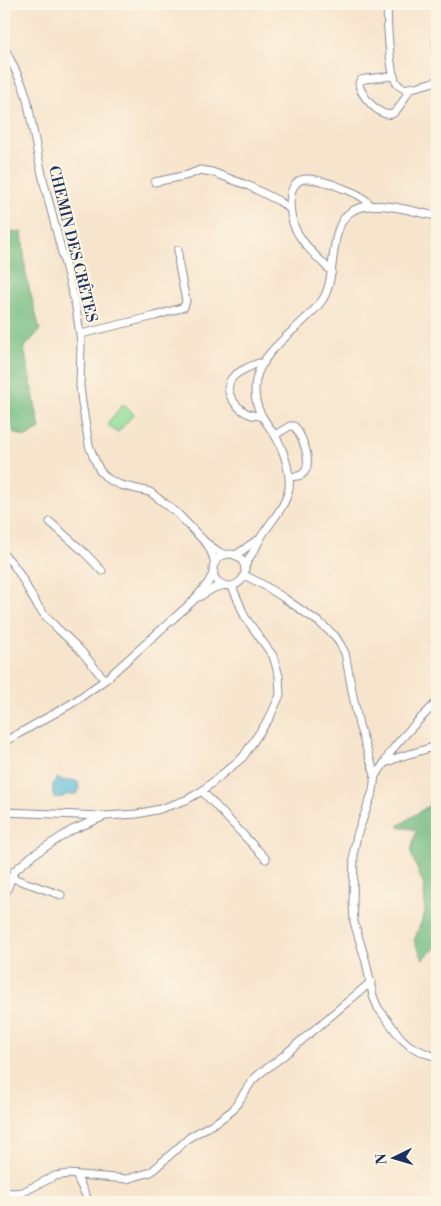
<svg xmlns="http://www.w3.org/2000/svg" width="441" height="1206" font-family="'Libre Bodoni',serif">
  <rect width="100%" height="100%" fill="#fcf5e5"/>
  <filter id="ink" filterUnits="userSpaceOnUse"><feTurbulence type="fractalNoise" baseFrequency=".02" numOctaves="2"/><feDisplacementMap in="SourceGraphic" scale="10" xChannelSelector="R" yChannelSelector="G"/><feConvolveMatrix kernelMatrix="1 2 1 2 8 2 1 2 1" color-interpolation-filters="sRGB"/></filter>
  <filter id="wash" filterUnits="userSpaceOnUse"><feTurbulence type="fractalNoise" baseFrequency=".0096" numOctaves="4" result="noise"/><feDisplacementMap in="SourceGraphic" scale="20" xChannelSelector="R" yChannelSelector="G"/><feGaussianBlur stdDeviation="1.12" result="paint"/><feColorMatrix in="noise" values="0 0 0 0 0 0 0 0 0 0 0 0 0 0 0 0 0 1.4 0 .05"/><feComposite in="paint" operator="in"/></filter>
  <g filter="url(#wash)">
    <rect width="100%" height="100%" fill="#f7e4cc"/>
    <path fill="#94df9c" stroke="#58877d" d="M123 404 134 414 117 433 107 424Z"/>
    <g fill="#77be84" stroke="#497671">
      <path d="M4 232H22L26 276 40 330 24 348 40 429 26 437 14 433 4 397Z"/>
      <path d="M437 795V949L435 948 423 959 414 941 425 912 424 886 411 853 416 830 398 826 434 802Z"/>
    </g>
    <path fill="#5abed8" stroke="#3a769b" d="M58 778 64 781 72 780 78 782 79 790 77 794C74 794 72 794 70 794 63 795 64 799 54 797 52 790 51 782 58 778Z"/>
  </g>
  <g filter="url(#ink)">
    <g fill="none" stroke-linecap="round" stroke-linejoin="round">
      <defs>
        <g id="minor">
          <path d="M388 4C386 17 390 69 395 80 397 84 400 87 403 88 411 90 429 83 437 81"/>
          <path d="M437 39V50"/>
          <path d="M4 47 23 86 27 99 38 156 44 183 76 307 81 342 80 386 82 403 89 445 93 456 100 471 108 479 120 485 150 492 176 512 205 542 219 552 225 555"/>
          <path d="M394 76 365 79 361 80 359 83C359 94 380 118 392 114 398 112 407 94 410 88"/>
          <path d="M155 182 188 175 200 170 212 172 249 186 279 201 290 209"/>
          <path d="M332 272C319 259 303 245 295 228 289 216 285 181 305 179 315 178 333 184 342 188 353 192 364 196 371 206"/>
          <path d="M81 334 155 316 184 307 186 301 179 266 178 250"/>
          <path d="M260 416C258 415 255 416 252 415 239 412 221 392 232 378 236 373 243 370 249 367 254 365 258 362 264 363"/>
          <path d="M275 435 290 426H294C305 439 320 481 289 476"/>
          <path d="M50 522 84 552 102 571"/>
          <path d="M207 544 212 554 215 563"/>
          <circle cx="229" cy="570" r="16"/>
          <path d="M4 555C21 569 27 592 40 609 51 625 67 636 80 650 89 660 96 670 105 680"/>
          <path d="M235 555C244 551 250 543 260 539"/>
          <path d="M245 567C248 559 252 554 256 547 259 542 261 536 265 531 274 518 286 505 289 488 291 473 283 447 274 434 264 419 255 410 255 390 254 351 304 328 323 299 338 275 327 226 352 211 376 198 412 212 437 216"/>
          <path d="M244 575 262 584 284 598 320 623 335 636 340 644 345 653 353 696 359 725 375 775 373 791 357 835 354 850 353 904 354 922 366 962 373 996 378 1008 401 1038 410 1046 427 1054 437 1057"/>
          <path d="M199 597 214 588 225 585"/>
          <path d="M4 742 71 704 105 680 193 601 208 583 214 572"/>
          <path d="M385 763 399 757 437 746"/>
          <path d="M375 775C383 768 386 758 393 749 406 732 422 717 437 702"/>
          <path d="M202 791 266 859"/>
          <path d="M4 812 103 816"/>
          <path d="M4 875 61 895"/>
          <path d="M4 898 14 871 33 855 72 830 105 816 137 814 160 809 186 800 202 791 243 757 270 717 280 695 279 676 273 656 245 617 232 586"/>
          <path d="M76 1175 89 1202"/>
          <path d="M4 1192 14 1193 23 1192 55 1176 68 1174 127 1179 151 1172 190 1137 218 1121 233 1110 252 1081 258 1075 283 1056 371 982"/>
        </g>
      </defs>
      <use href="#minor" stroke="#898a95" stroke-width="9"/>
      <use href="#minor" stroke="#fff" stroke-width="7"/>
    </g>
  </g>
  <g text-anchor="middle" stroke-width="5" stroke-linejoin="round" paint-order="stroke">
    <g font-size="15" fill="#1b2f5e" stroke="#fcf5e5">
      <text transform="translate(73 244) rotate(76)" y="5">CHEMIN DES CRÊTES</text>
    </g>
  </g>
  <rect width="441" height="1206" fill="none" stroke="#fcf5e5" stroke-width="20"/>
  <g transform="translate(394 1158) rotate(265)" stroke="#fcf5e5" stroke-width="4" paint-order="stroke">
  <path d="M0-4L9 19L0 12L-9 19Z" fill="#1b2f5e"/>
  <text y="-8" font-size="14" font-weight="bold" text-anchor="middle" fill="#1b2f5e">N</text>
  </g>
</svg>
